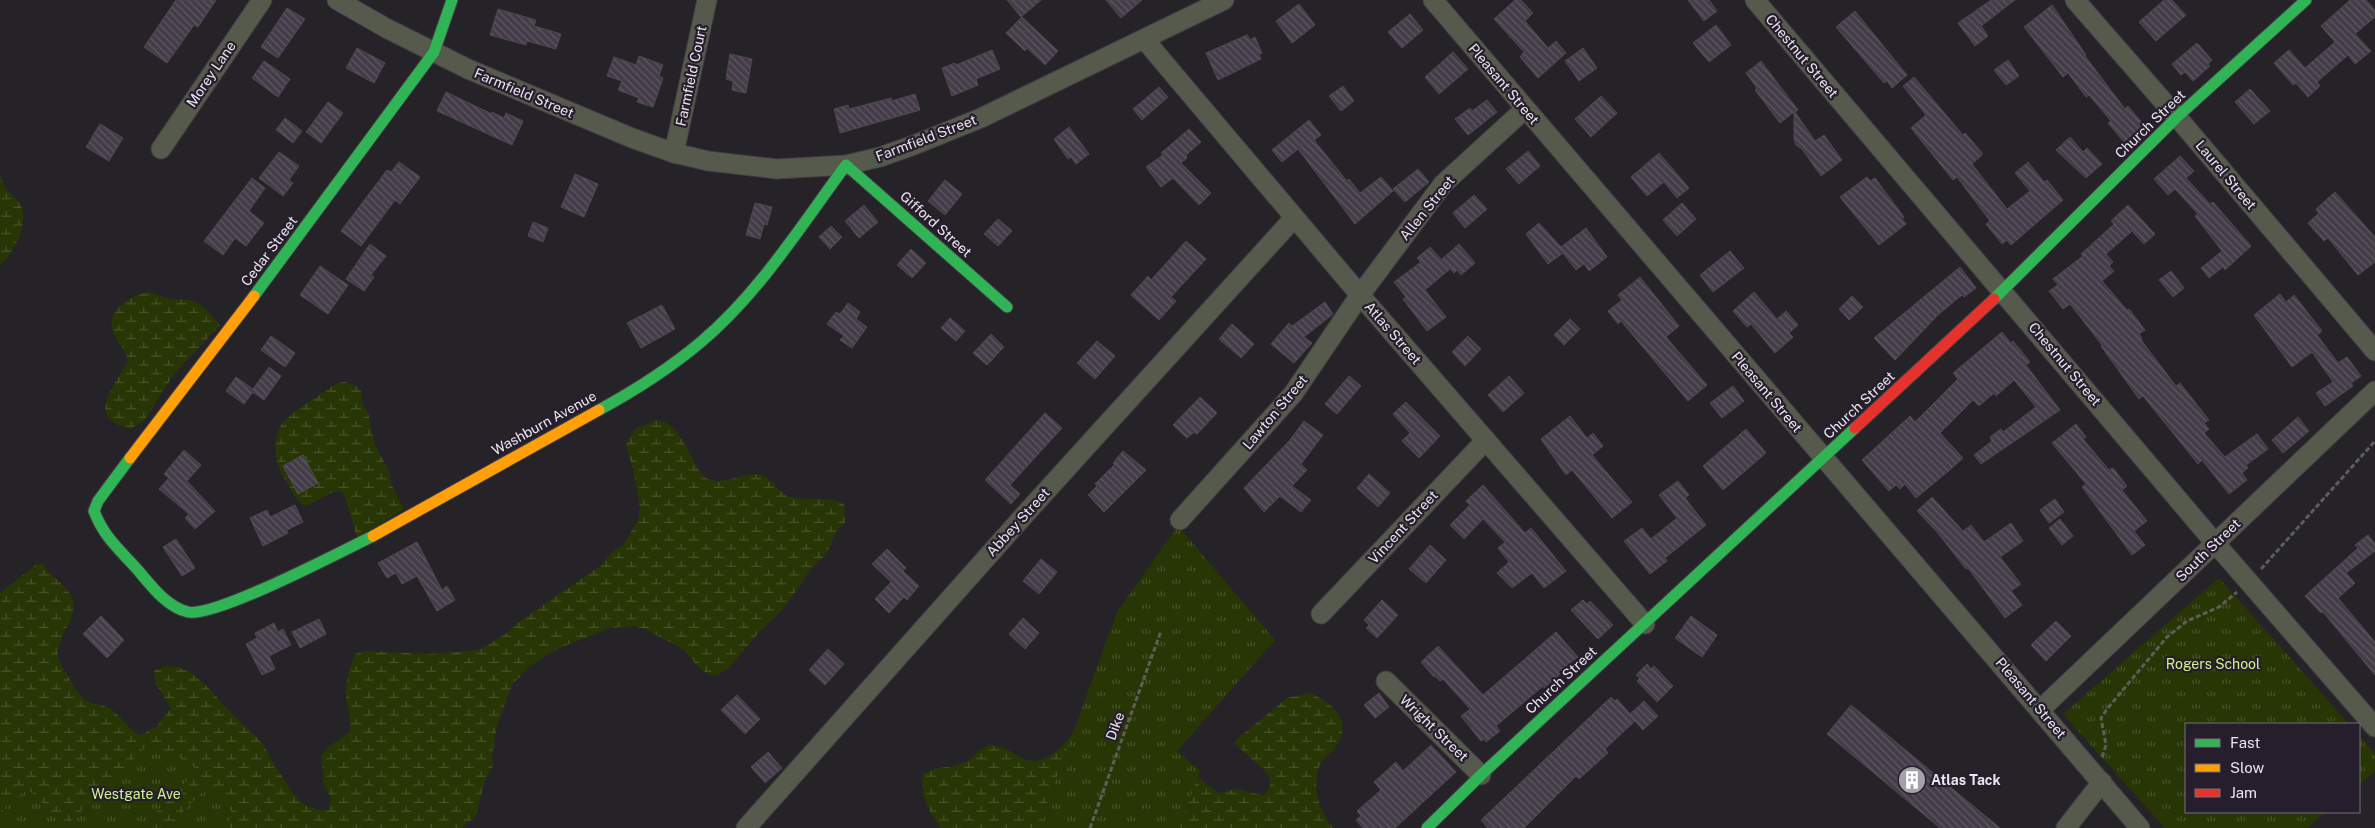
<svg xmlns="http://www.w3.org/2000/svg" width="2375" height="828" font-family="'Public Sans',sans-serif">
  <defs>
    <pattern id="wetland-marsh" width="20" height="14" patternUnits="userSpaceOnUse" patternTransform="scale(1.25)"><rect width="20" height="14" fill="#283605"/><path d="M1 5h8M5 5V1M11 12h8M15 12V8" fill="none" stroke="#47532a"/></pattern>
    <pattern id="park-tufts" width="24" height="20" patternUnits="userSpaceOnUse" patternTransform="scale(1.25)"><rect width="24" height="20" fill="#283605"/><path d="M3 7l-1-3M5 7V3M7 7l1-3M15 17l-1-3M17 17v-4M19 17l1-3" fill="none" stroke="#47532a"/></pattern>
    <pattern id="building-back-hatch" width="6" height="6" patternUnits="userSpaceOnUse" patternTransform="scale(1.25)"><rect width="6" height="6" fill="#443c48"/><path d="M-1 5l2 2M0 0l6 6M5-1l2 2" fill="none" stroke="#5f5863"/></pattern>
  </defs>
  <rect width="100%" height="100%" fill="#252228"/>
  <g fill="url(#wetland-marsh)">
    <path d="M0 175C2 180 4 186 7 190 13 196 19 200 22 208 28 225 13 255 0 265Z"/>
    <path d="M149 292 171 299 191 300 204 307 220 325 174 374 144 421 130 429C83 417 116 386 128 360 125 348 113 337 112 328 108 308 134 294 149 292Z"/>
    <path d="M345 382 358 387 362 393 361 402 368 413 375 445 389 471 391 484 404 509 358 538C350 523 351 506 342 492H333L307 506C296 503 292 491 286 481 275 464 271 443 281 425 286 415 326 391 337 383Z"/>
    <path d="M657 420C660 421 665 422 668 424 684 432 696 475 708 479 726 486 745 471 761 475 773 478 778 492 788 496 807 502 826 495 844 504L845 522 836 531 827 553 808 573 786 606 762 629 728 669 717 675H710L699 668 684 650 645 629 633 626 610 628 557 649 530 666 512 685 497 726 492 756 493 766 485 780 476 816 462 828H0V593L37 564H43C51 577 67 585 73 599 79 615 55 639 58 657 59 663 64 670 67 674 71 683 77 693 84 699 91 705 102 704 109 708 121 715 130 732 141 735L156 727 171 708 156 684 154 671C185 651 215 697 233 715 243 726 258 736 265 748 271 759 292 794 300 801 308 808 318 811 329 810L331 798 323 783 322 755 327 748 350 732C352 719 347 709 346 696 345 678 350 670 355 654L365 651 429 654 479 650 507 633 520 621 600 566 614 550 623 545 638 520 640 508 634 474 626 444 635 429Z"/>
    <path d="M1310 693C1334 704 1355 722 1334 749 1330 754 1321 760 1319 767 1312 791 1319 809 1333 828H1143L1193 775C1202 778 1209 788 1219 793L1236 789 1262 795 1268 791 1271 781 1266 772 1235 744 1237 739 1287 698Z"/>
    <path d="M1074 732 1069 828H941C926 808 921 799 923 774 937 765 950 769 964 763 973 759 981 747 988 746 996 745 1002 748 1010 751 1015 754 1021 758 1027 760 1047 765 1063 746 1074 732Z"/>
  </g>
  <g fill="url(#park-tufts)">
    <path d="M1178 526 1275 640 1177 751 1200 771 1179 828H1038L1117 612Z"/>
    <path d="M2219 578 2349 724H2186V812H2326L2307 828H2165L2063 714Z"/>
    <path d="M2359 735 2375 754V771L2359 785Z"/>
    <path d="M148 745 176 755 198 770 140 828H0V814L27 788 66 826Z"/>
    <path d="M210 785 215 788 233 814 223 828H166Z"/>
  </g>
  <g fill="url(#building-back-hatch)" stroke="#4d494f">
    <path d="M176 0H216L198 27 194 25 167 63 144 47Z"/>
    <path d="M1007 0H1041L1021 17Z"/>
    <path d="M1106 0H1142L1121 18Z"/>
    <path d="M1515 0H1521L1533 13 1525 21 1548 48 1556 41 1566 53 1538 78 1520 57 1524 52 1494 19Z"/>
    <path d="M1688 0H1709L1717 11 1704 21Z"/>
    <path d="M1991 0H2015L1981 26 1988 36 1975 46 1958 23Z"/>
    <path d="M2164 0H2172L2186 15 2156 41 2139 22Z"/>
    <path d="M2350 0H2366L2375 10V17L2355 34 2371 51 2355 64 2348 55 2317 82 2320 86 2308 97 2296 83 2293 85 2274 63 2289 50 2305 68 2335 42 2321 26Z"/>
    <path d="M1299 4 1315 25 1292 43 1276 21Z"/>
    <path d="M2052 5 2086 55 2085 56 2125 109 2128 106 2144 125 2124 142 2108 123 2111 121 2089 95 2086 97 2068 73 2063 77 2024 27Z"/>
    <path d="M287 8 305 19 278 58 261 47Z"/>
    <path d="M498 9 536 20 534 26 561 34 556 49 527 41 526 45 490 35Z"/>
    <path d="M1855 11 1907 75 1892 88 1887 81 1884 83 1836 27Z"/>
    <path d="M1410 14 1423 30 1402 48 1388 32Z"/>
    <path d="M1022 17 1058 51 1045 65 1027 48 1025 51 1006 33Z"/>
    <path d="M1716 25 1731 45 1709 62 1693 43Z"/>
    <path d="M1247 35 1250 40 1255 37 1262 53 1259 54 1261 59 1218 80 1206 53Z"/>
    <path d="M2197 43 2212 60 2208 64 2210 66 2193 81 2185 72 2181 75 2172 64Z"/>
    <path d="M357 48 385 63 374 83 346 68Z"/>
    <path d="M1583 48 1597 68 1579 81 1565 61Z"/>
    <path d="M992 50 1000 69 976 79 978 85 952 96 942 68 955 63 956 65Z"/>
    <path d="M1453 52 1468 69 1439 94 1425 77Z"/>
    <path d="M730 54 752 59 746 93 732 90 733 81 726 79Z"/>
    <path d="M639 56 663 65 659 76 663 78 653 107 637 102 639 98 618 90 622 81 607 76 614 57 636 65Z"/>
    <path d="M2008 60 2019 76 2006 85 1994 70Z"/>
    <path d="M264 61 290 79 278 97 252 78Z"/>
    <path d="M1761 61 1798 110 1795 112 1815 141 1824 135 1842 160 1821 176 1802 149 1796 145 1794 140V112L1780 123 1755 90 1757 88 1746 73Z"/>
    <path d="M1914 77 1963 135 1965 133 1983 154 1972 164 2007 209 2030 191 2015 173 2028 162 2044 182 2047 180 2063 200 2011 245 2007 240 2002 244 1986 224 1990 221 1957 177 1953 180 1911 128 1926 115 1903 86Z"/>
    <path d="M1343 86 1354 101 1341 111 1329 96Z"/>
    <path d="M1159 87 1168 97 1142 120 1133 109Z"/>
    <path d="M2250 89 2270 111 2254 124 2235 102Z"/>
    <path d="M446 92 492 114V112L504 118 506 113 523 121 512 145 437 111Z"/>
    <path d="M915 94 920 110 840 133 834 109 848 105 849 109 891 98 892 101Z"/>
    <path d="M1601 96 1617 113 1591 137 1575 119Z"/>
    <path d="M1487 100 1497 112 1468 135 1455 119 1470 108 1472 111Z"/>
    <path d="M328 102 343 113 321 143 306 132Z"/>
    <path d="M285 118 302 131 293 143 276 130Z"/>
    <path d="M1309 120 1321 135 1314 140 1347 181 1349 179 1360 193 1381 177 1393 191 1355 224 1298 149 1282 162 1272 150Z"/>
    <path d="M100 124 123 138 109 161 86 147Z"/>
    <path d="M1069 127 1089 154 1076 164 1071 157 1068 159 1054 139Z"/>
    <path d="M1189 129 1201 142 1186 155 1187 158 1181 163 1211 193 1199 205 1173 178 1161 187 1146 167 1163 155 1161 153Z"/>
    <path d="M2070 137 2083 152 2087 148 2102 164 2086 178 2056 150Z"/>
    <path d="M1528 151 1540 166 1519 184 1506 169Z"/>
    <path d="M279 152 299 166 289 180 293 183 283 196 259 178Z"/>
    <path d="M1659 153 1689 188 1677 198 1664 182 1647 196 1631 177Z"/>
    <path d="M2180 156 2194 171 2186 178 2210 204 2213 202 2251 246 2225 270 2223 267 2209 278 2201 268 2222 251 2195 216 2198 214 2175 189 2168 195 2154 179Z"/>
    <path d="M399 162 420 177 400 204 395 200 361 246 341 231 387 170 391 172Z"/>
    <path d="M1418 169 1429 182 1405 202 1393 189Z"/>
    <path d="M575 174 598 184 584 217 561 207Z"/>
    <path d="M1867 177 1870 181 1875 178 1904 217 1902 219 1906 224 1879 245 1840 197Z"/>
    <path d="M252 178 265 188 249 211 264 223 246 246 235 238 223 255 204 241Z"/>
    <path d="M945 180 962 194 945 215 928 201Z"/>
    <path d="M2335 192 2375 237V262L2358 275 2328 238 2324 241 2308 223 2319 213 2316 209Z"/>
    <path d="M1474 195 1487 209 1465 228 1453 213Z"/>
    <path d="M755 203 772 207 767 225 764 224 760 239 746 235Z"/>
    <path d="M1682 203 1696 219 1677 236 1663 220Z"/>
    <path d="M864 205 878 222 859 238 845 221Z"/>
    <path d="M2128 205 2155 234 2144 244 2132 231 2106 254 2113 262 2109 266 2114 271 2102 281 2127 310 2129 309 2145 330 2139 334 2142 339 2141 340 2176 386 2180 383 2209 420 2204 423 2209 429 2204 433 2225 457 2257 434 2268 449 2246 465 2248 468 2242 473 2247 480 2229 494 2202 460 2198 464 2143 396 2139 399 2101 346 2102 345 2070 304 2063 309 2049 291 2058 285 2053 279 2083 256 2081 254 2114 224 2111 221Z"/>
    <path d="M998 219 1012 231 998 246 984 234Z"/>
    <path d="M533 222 548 228 543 242 528 236Z"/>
    <path d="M1539 223 1561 247 1586 228 1607 257 1589 271 1584 264 1576 270 1563 253 1548 264 1526 234Z"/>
    <path d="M831 226 842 237 830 249 819 237Z"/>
    <path d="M1186 241 1206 259 1171 297 1176 301 1159 320 1131 295 1148 276 1151 280Z"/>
    <path d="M370 244 386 256 371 275 374 277 364 291 346 279Z"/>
    <path d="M1459 244 1475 263 1461 275 1457 270 1454 273 1442 259Z"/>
    <path d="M1430 247 1450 269 1425 290 1446 317 1427 331 1403 299 1406 297 1394 282 1421 262 1417 258Z"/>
    <path d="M911 249 926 263 912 278 897 265Z"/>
    <path d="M1730 251 1744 268 1713 292 1700 275Z"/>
    <path d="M320 266 348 285 328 314 300 295Z"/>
    <path d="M1960 267 1976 288 1964 297 1962 295 1939 314 1895 360 1874 338Z"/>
    <path d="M2171 271 2184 288 2173 297 2159 280Z"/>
    <path d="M1640 277 1679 326 1666 337 1707 385 1688 401 1621 321 1618 324 1608 311 1622 300 1618 295Z"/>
    <path d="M1754 292 1777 319 1786 311 1798 325 1789 333 1793 337 1775 353 1751 324 1747 327 1733 311Z"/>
    <path d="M2280 294 2286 302 2294 295 2322 331 2317 335 2338 363 2347 357 2361 376 2351 383 2353 386 2325 406 2316 393 2333 382 2312 352 2292 367 2254 315Z"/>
    <path d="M1852 296 1863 307 1849 320 1839 309Z"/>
    <path d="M1325 302 1333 314 1304 337 1312 343 1294 363 1271 344 1289 323 1292 326Z"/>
    <path d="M848 303 860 312 856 319 867 327 852 348 840 340 844 336 827 324 836 312 840 314Z"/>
    <path d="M662 305 675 329 641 348 627 323Z"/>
    <path d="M950 318 965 331 956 341 941 328Z"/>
    <path d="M1570 319 1580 329 1564 345 1554 335Z"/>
    <path d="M1232 324 1254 344 1241 358 1219 339Z"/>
    <path d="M2002 332 2011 343 2013 341 2030 362 2026 365 2060 410 1981 464 1974 455 1992 441 1990 437 2001 429 2003 432 2036 407 2014 380 1996 396 1994 393 1979 406 1973 400 1940 433 1963 458 1951 469 1916 498 1905 484 1900 489 1896 485 1889 491 1862 460 1910 416 1915 422 1958 379 1953 373Z"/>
    <path d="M991 334 1004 347 987 365 973 353Z"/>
    <path d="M271 336 295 353 285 367 261 350Z"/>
    <path d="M1468 336 1481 349 1465 366 1452 352Z"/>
    <path d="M1097 341 1115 356 1095 379 1077 363Z"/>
    <path d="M269 367 281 376 264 400 253 392 244 404 226 391 236 377 253 389Z"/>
    <path d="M1349 376 1361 386 1337 414 1325 404Z"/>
    <path d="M1509 376 1524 393 1503 412 1488 395Z"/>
    <path d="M1733 386 1744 401 1722 418 1710 403Z"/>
    <path d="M1200 397 1217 413 1197 434 1194 432 1187 438 1173 425Z"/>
    <path d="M1406 402 1440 436 1419 458 1402 441 1410 433 1393 414Z"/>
    <path d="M1045 413 1062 428 1010 485 1020 494 1011 504 985 480Z"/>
    <path d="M1570 416 1587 438 1593 433 1603 446 1592 455 1632 502 1612 518 1572 470 1566 475 1541 439Z"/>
    <path d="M2298 417 2309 431 2283 453 2272 440Z"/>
    <path d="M1304 421 1323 435 1301 464 1307 470 1292 486 1311 500 1301 512 1280 496 1264 512 1244 488 1290 440Z"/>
    <path d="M2076 424 2086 437 2083 439 2109 470 2113 468 2127 486 2122 490 2147 521 2134 531 2145 545 2132 555 2082 487 2086 484 2052 443Z"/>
    <path d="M1746 429 1766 453 1723 490 1703 466Z"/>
    <path d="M184 450 201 465 187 481 215 511 195 529 185 518 189 514 159 489 169 478 164 474Z"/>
    <path d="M1123 451 1146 470 1104 512 1088 495 1097 486 1095 484 1115 464 1113 463Z"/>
    <path d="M303 455 318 483 298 494 283 466Z"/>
    <path d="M1369 474 1390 493 1378 507 1357 488Z"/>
    <path d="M1678 481 1689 495 1685 498 1706 525 1665 558 1667 561 1650 574 1624 541 1642 528 1651 539 1677 518 1659 495Z"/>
    <path d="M1483 485 1525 533 1531 528 1566 571 1544 588 1532 573 1512 588 1497 573 1509 562 1498 548 1505 542 1483 519 1464 539 1450 525 1470 505 1466 501Z"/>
    <path d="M1932 497 1963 531 1971 525 1984 542 2011 523 2023 541 2000 557 2021 584 2011 591 2022 605 2005 618 1968 568 1966 569 1937 532 1917 511Z"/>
    <path d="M2055 499 2064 512 2049 523 2040 510Z"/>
    <path d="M295 505 303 522 287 530 288 533 263 546 250 518 267 510 270 517Z"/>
    <path d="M2060 519 2073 536 2062 545 2049 528Z"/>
    <path d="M2368 535 2375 544V551L2346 573 2355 583 2338 598 2375 642V675L2323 612 2321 613 2305 596 2358 548 2355 545Z"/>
    <path d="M176 539 195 568 182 576 163 547Z"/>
    <path d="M417 542 442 590 447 586 455 600 437 611 417 576 402 584 396 573 387 578 378 563Z"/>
    <path d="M1430 545 1446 560 1426 583 1409 569Z"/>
    <path d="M887 549 906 568 903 571 919 586 907 600 904 597 889 613 875 599 891 582 872 564Z"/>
    <path d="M1041 559 1057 572 1039 594 1023 581Z"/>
    <path d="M1382 600 1398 615 1377 638 1366 628 1369 625 1364 620Z"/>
    <path d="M1583 600 1587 604 1590 601 1613 625 1598 639 1571 610Z"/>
    <path d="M101 616 124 640 107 658 83 634Z"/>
    <path d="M1691 616 1717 635 1702 657 1675 638Z"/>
    <path d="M1023 618 1039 633 1025 649 1009 634Z"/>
    <path d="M319 619 326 634 300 648 292 632Z"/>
    <path d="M2056 621 2071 636 2046 661 2031 645Z"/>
    <path d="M274 623 278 632 283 629 291 645 269 656 275 669 262 675 246 644 257 638 255 633Z"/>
    <path d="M1556 632 1578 657 1558 672 1560 674 1544 688 1543 686 1496 726 1500 731 1486 742 1484 739 1481 741 1461 716 1470 709 1443 679 1440 681 1435 676 1434 677 1421 662 1438 646 1483 695Z"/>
    <path d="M828 649 844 664 825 685 809 670Z"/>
    <path d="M1647 664 1651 669 1654 666 1673 686 1657 702 1637 681 1640 678 1636 675Z"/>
    <path d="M1379 693 1389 707 1375 718 1364 705Z"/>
    <path d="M737 695 760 719 745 734 721 710Z"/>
    <path d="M1611 697 1615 701 1617 699 1630 714 1644 701 1658 716 1643 730 1635 721 1605 749 1608 753 1579 779 1576 776 1524 828H1488L1481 820Z"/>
    <path d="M1851 705 2000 828H1940L1827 734Z"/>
    <path d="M1431 745 1456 772 1395 828H1363L1356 820 1361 816 1357 811 1381 790 1374 782 1396 762 1403 771Z"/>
    <path d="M768 752 782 768 765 783 751 767Z"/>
  </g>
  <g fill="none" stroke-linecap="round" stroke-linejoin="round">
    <defs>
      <g id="street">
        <path d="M337 0 386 28 468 69 632 138 674 153 708 161 777 169 846 165 880 157 914 145 981 118 1224 0"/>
        <path d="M1433 0C1667 278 1906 551 2140 828"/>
        <path d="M1755 0 2215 543 2375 727"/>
        <path d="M2075 0 2177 117 2375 351"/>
        <path d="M1144 39 1360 295 1645 624"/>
        <path d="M161 149 262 0"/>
        <path d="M674 153 707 0"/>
        <path d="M1180 520 1293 394 1360 295 1443 184 1525 109"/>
        <path d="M1321 614 1486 440"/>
        <path d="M1386 681 1481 775"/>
        <path d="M2041 709 2375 391"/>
        <path d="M746 828 1028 511 1294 218"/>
        <path d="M2066 828 2102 782"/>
      </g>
      <g id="fast">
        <path d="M254 296 434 52 452 0"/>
        <path d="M1994 299 2177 117 2306 0"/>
        <path d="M599 410C634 391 670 368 701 342 759 293 801 226 846 165L1007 307"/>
        <path d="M130 458 98 501 94 511C104 537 118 548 136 568 150 584 166 607 188 612 215 618 342 551 373 536"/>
        <path d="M1427 828 1481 775 1855 428"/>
      </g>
      <g id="slow">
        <path d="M130 458 254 296"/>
        <path d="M373 536 599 410"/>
      </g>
      <path id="jam" d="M1855 428 1994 299"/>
    </defs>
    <use href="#street" stroke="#413e43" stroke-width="21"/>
    <use href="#fast" stroke="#413e43" stroke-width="13"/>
    <use href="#slow" stroke="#413e43" stroke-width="13"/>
    <use href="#jam" stroke="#413e43" stroke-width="13"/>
    <g stroke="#5c5e59" stroke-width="3" stroke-dasharray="5 2.5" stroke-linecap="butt">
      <path d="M2261 569 2375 441"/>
      <path d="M2102 757 2106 745 2101 718 2107 709 2167 637 2187 621 2219 607 2237 592"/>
      <path d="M1090 828 1161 631"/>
    </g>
    <use href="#street" stroke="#555a4d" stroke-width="19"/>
    <use href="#fast" stroke="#30b455" stroke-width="11"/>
    <use href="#slow" stroke="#ff9f0a" stroke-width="11"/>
    <use href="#jam" stroke="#e5322d" stroke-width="11"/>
  </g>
  <defs>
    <symbol id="building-disc" viewBox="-11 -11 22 22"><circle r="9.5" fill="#a5a1a9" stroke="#261e2c"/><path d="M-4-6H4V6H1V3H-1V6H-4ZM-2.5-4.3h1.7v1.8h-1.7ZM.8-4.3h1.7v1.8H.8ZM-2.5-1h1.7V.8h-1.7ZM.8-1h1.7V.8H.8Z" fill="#fff"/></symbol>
  </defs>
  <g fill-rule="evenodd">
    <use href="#building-disc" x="1896" y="764" width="32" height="32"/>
  </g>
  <g text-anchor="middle" stroke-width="4.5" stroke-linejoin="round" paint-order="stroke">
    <g font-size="14" fill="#eae5ee" stroke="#261e2c">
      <text transform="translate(1802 56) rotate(50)" y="5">Chestnut Street</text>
      <text transform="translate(211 74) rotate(-56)" y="5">Morey Lane</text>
      <text transform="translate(691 76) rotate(-78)" y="5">Farmfield Court</text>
      <text transform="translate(1504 84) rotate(50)" y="5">Pleasant Street</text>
      <text transform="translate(524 93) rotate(23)" y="5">Farmfield Street</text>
      <text transform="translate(2150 124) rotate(-44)" y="5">Church Street</text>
      <text transform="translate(926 138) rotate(-21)" y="5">Farmfield Street</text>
      <text transform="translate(2226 175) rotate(50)" y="5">Laurel Street</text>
      <text transform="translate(1427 208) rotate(-51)" y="5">Allen Street</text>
      <text transform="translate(936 224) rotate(42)" y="5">Gifford Street</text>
      <text transform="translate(269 251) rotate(-53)" y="5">Cedar Street</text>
      <text transform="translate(1393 333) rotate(49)" y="5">Atlas Street</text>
      <text transform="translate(2065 364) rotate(50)" y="5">Chestnut Street</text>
      <text transform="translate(1767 392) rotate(50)" y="5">Pleasant Street</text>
      <text transform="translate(1859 405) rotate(-43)" y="5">Church Street</text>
      <text transform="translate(1275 412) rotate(-50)" y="5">Lawton Street</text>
      <text transform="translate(544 423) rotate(-29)" y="5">Washburn Avenue</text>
      <text transform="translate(1018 522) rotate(-48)" y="5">Abbey Street</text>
      <text transform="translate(1403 527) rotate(-47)" y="5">Vincent Street</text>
      <text transform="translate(2208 550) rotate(-44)" y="5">South Street</text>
      <text transform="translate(1561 680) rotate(-43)" y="5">Church Street</text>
      <text transform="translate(2031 698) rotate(50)" y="5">Pleasant Street</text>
      <text transform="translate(1115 726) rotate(-70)" y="5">Dike</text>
      <text transform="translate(1434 728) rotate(44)" y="5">Wright Street</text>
    </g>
    <g font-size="14" fill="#d0f48e" stroke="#261e2c">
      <text x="2213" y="669">Rogers School</text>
      <text x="136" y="799">Westgate Ave</text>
    </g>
    <g font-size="14" font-weight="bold" fill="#eae5ee" stroke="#261e2c" text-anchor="start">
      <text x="1931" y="785">Atlas Tack</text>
    </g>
  </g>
  <rect x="2185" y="723" width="175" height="90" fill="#261e2c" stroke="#746e7a"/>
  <rect x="2195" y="739" width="25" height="8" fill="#30b455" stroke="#746e7a"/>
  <text x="2230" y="748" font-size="15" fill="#eae5ee">Fast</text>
  <rect x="2195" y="764" width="25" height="8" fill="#ff9f0a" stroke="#746e7a"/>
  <text x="2230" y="773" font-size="15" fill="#eae5ee">Slow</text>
  <rect x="2195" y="789" width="25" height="8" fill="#e5322d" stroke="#746e7a"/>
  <text x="2230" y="798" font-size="15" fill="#eae5ee">Jam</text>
</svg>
